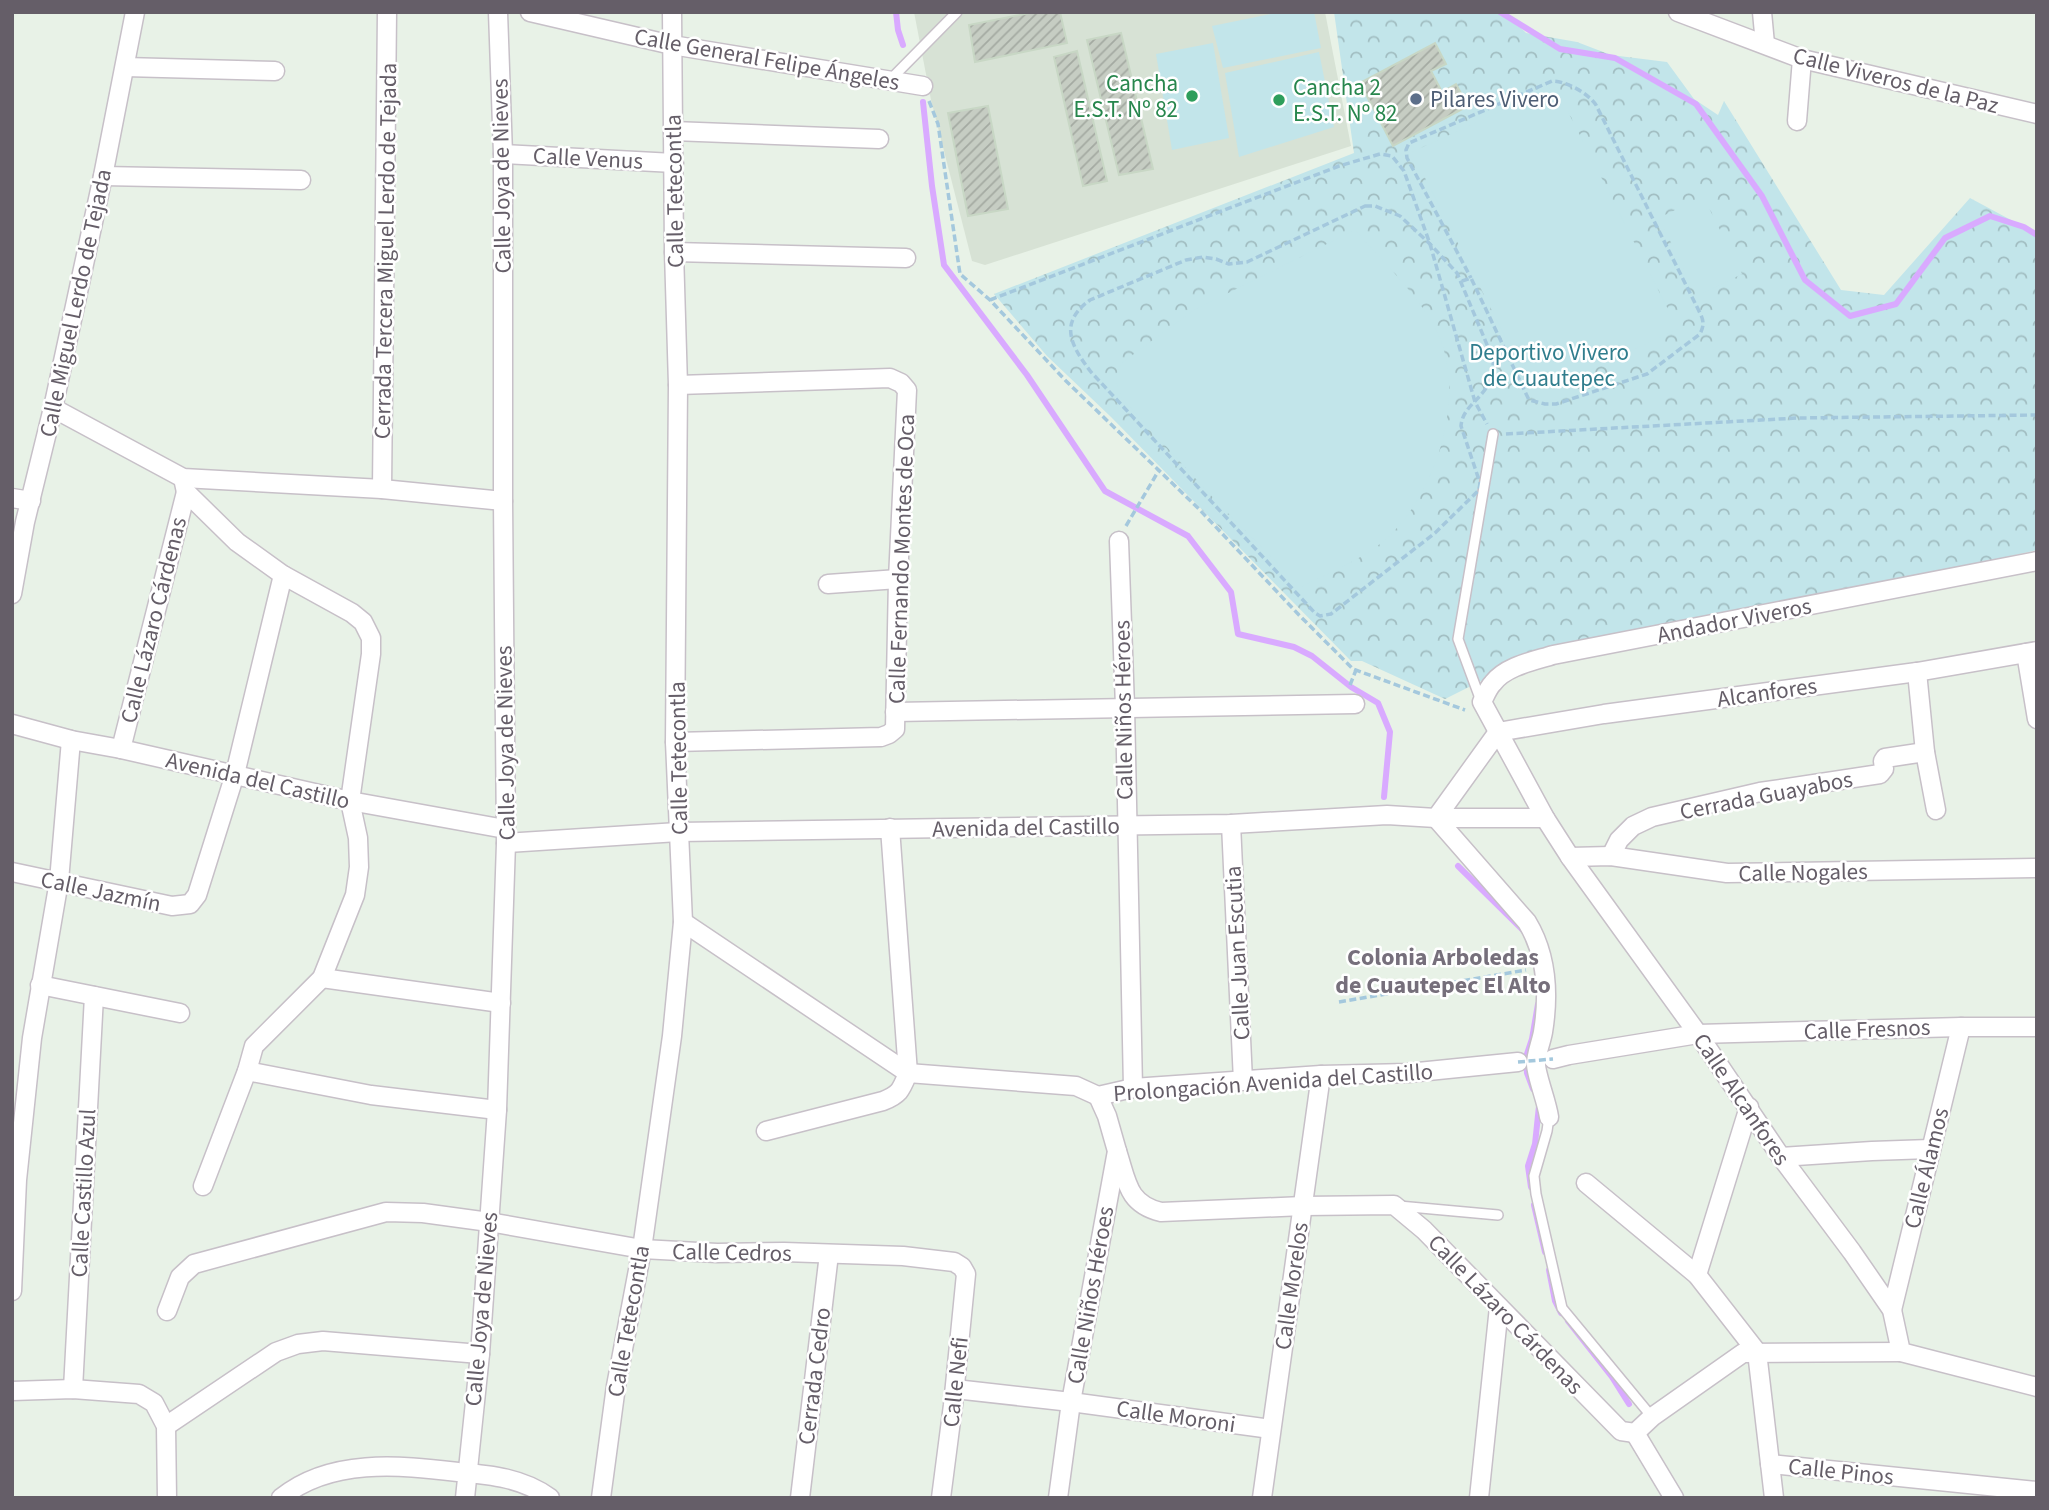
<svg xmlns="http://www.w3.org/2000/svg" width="2049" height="1510" font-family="'Source Sans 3',sans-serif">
  <defs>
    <pattern id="park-crowns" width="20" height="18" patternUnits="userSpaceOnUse" patternTransform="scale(1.75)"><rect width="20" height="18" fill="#c2e5ea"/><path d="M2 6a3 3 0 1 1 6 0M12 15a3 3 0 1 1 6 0" fill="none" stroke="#a1bdc1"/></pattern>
    <pattern id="building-hatch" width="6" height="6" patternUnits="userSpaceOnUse" patternTransform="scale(1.75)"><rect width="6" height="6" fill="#c6cdc3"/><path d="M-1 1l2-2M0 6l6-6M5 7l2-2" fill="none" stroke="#a4aaa2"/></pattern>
  </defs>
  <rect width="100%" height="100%" fill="#e8f2e7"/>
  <path fill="#d7e2d5" d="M914 12H1325L1351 146 985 265 972 261 931 100Z"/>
  <path fill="url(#park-crowns)" d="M1334 12H1505L1526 33 1577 42 1611 55 1667 62 1694 99 1718 115 1724 101 1841 290 1884 295 1970 198 2024 227 2037 232V550L1509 667 1445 699 1362 661H1351L1111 417 1047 356 994 294 1354 153Z"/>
  <g fill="#c2e5ea">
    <path d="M1281 12H1314L1321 48 1223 68 1212 26Z"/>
    <path d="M1213 43 1229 138 1172 150 1156 54Z"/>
    <path d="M1319 52 1334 127 1239 157 1225 73Z"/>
    <path d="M1555 86 1678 329 1535 396 1412 152Z"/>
    <path d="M1703 196 1742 274 1697 296 1659 218Z"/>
    <path d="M1355 230C1381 260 1422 298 1438 334 1467 397 1436 495 1385 540 1361 560 1329 573 1301 587L1217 502 1123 399C1115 385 1113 375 1123 362L1194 310Z"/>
  </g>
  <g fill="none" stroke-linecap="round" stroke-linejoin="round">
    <g stroke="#d9aaff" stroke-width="6">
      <path d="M896 12 898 30 903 45"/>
      <path d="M1500 12 1560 49 1615 58 1696 104 1762 196 1805 280 1850 316 1896 304 1945 238 1990 216 2024 227 2037 235"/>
      <path d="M923 102 932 186 944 265 1027 375 1105 491 1188 536 1231 592 1238 634 1294 647 1312 656 1351 687 1378 703 1390 732 1384 797"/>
      <path d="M1458 866 1526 933"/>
      <path d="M1533 1089 1527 1073 1526 1057 1532 1039 1538 1004"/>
      <path d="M1531 1187 1528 1166 1535 1144 1539 1106"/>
      <path d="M1534 1205 1545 1252"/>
      <path d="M1549 1270 1555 1301 1561 1313"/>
      <path d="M1568 1321 1612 1377 1629 1404"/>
    </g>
  </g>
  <g fill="url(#building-hatch)" stroke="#c8d7c5" stroke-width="2">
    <path d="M1035 12H1060L1067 43 975 62 969 25Z"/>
    <path d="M1121 33 1153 169 1119 175 1087 40Z"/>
    <path d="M1435 43 1446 64 1431 71 1442 92 1456 84 1468 106 1393 146 1360 83Z"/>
    <path d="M1077 51 1107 181 1083 186 1054 57Z"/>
    <path d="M988 106 1008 209 968 216 948 113Z"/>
  </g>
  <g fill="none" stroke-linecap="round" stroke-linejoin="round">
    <defs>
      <g id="lane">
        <path d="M890 80 957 12"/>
        <path d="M1481 701 1458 639 1493 434"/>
        <path d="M1549 1117 1547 1131 1534 1176 1536 1194 1562 1308 1652 1417"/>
        <path d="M1399 1206 1498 1215"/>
      </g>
      <g id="street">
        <path d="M530 12 672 45 923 86"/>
        <path d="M1678 12 1802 59 2037 114"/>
        <path d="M1762 12 1765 44"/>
        <path d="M125 67 275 71"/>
        <path d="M1797 121 1802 59"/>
        <path d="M673 131 879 139"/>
        <path d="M503 154 674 163"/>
        <path d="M103 176 301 180"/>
        <path d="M674 252 906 258"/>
        <path d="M53 408 183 478 382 489 503 501"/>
        <path d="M183 478 186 492 237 542 283 575 352 613 363 622 371 638V654L350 801 358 838 359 867 355 895 322 978 254 1046 247 1071 203 1186"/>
        <path d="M382 489 387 12"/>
        <path d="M12 498 31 501"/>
        <path d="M1119 541 1125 707 1133 1088"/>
        <path d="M2037 561 1553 655C1534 661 1506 666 1493 683 1488 688 1485 696 1482 702L1545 818 1570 857 1698 1034 1781 1157 1852 1252 1892 1310 1901 1352 2037 1387"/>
        <path d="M828 584 898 579"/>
        <path d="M12 594 25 522 53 408 103 176 135 12"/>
        <path d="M2026 653 2037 719"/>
        <path d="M1917 672 1925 752 1936 810"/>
        <path d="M895 712 1355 704"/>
        <path d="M12 724 71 740 121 749 350 801 505 829"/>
        <path d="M1498 732 1604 714 1917 672 2037 651"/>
        <path d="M1498 732 1436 818 1527 922C1547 955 1549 995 1543 1032 1541 1043 1536 1054 1536 1064 1536 1075 1547 1102 1549 1117"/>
        <path d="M675 742 881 737 889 734 895 729 898 579 907 390 901 383 890 378 678 385"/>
        <path d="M121 749 186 492"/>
        <path d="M1231 824 1243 1081"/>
        <path d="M506 843 678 832 1231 824 1387 815 1436 818H1545"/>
        <path d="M1611 856 1619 840 1633 826 1652 817 1760 792 1880 774 1884 769 1883 761 1885 758 1925 752"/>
        <path d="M1570 857 1611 856 1727 873 2037 868"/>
        <path d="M12 872 172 906 190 904 197 895 235 774 283 575"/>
        <path d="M683 922 908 1073 1076 1086 1098 1096 1133 1088 1321 1075 1408 1073 1518 1062"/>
        <path d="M322 978 501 1003"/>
        <path d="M40 985 180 1013"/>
        <path d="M1553 1059 1569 1055 1698 1034 1961 1027H2037"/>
        <path d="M247 1071 371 1095 497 1110"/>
        <path d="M766 1131 883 1101C900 1094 901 1090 908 1073L890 828"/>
        <path d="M1117 1151C1127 1181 1127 1204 1161 1212L1303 1206 1394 1205 1424 1230 1621 1431 1635 1433 1652 1417 1743 1353 1901 1352"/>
        <path d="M1781 1157 1872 1151 1930 1149"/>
        <path d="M1586 1183 1697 1275 1757 1352 1774 1498"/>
        <path d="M1697 1275 1749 1107"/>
        <path d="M12 1291 17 1180 32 1038 59 881 71 740"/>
        <path d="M1892 1310 1961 1027"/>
        <path d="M167 1311 180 1277 194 1264 386 1212 423 1213 489 1222 642 1249 717 1253 784 1252 903 1256 954 1262 962 1267 966 1274 953 1405 941 1498"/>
        <path d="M73 1389 94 996"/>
        <path d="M955 1389 1071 1402 1271 1429"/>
        <path d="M12 1391 73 1389 139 1394 154 1403 166 1426 167 1498"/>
        <path d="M166 1426 276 1352 298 1344 323 1341 480 1354"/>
        <path d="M1635 1433 1674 1498"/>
        <path d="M1770 1464 2037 1491"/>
        <path d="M281 1498C330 1458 399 1465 458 1472 491 1475 523 1478 550 1498"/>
        <path d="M465 1498 480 1354 497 1110 506 843 503 501V154L498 12"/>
        <path d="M601 1498 616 1386 642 1249 672 1036 683 922 675 742 678 385 674 252 672 12"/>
        <path d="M800 1498 829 1254"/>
        <path d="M1058 1498 1071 1402 1117 1151 1107 1116 1098 1096"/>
        <path d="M1262 1498 1321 1075"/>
        <path d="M1479 1498 1499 1307"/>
      </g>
    </defs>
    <use href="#lane" stroke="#c7c0c8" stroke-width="12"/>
    <use href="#street" stroke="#c7c0c8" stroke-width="21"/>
    <g stroke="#a4c8dd" stroke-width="3.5" stroke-dasharray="7 3.5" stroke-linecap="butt">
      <path d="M929 101 938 124 960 274 990 300 1066 381 1198 508 1299 615 1353 669 1465 710"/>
      <path d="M1365 206H1375L1400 216 1430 244 1457 273 1493 359C1496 397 1463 400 1461 426L1480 483 1479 490 1435 533 1331 614 1320 616 1315 613 1091 372C1071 346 1058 323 1090 300L1186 260 1203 257 1216 259 1229 264 1247 262Z"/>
      <path d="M1462 281 1471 278 1529 400 1545 404H1556L1647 374 1700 334C1704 326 1704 321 1700 313L1596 105C1588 93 1566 81 1552 81L1409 143 1406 150 1407 158 1471 278"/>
      <path d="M990 300 1339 166 1380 154 1392 156 1404 171 1430 244 1475 402 1487 424"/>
      <path d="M1506 434 1798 418 2037 415"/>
      <path d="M1126 526 1159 470"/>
      <path d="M1350 685 1356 670"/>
      <path d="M1339 1002 1526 970"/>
    </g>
    <use href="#lane" stroke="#fff" stroke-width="9"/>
    <use href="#street" stroke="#fff" stroke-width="18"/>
    <path stroke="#a4c8dd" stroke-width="3.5" stroke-dasharray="7 3.5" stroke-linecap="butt" d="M1518 1062 1553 1059"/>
  </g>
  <g fill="#2e9e5b" stroke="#fff" stroke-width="2.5">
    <circle cx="1192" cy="96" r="7"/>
    <circle cx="1279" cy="100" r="7"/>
  </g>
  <circle fill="#5c6f8a" stroke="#fff" stroke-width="2.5" cx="1416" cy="99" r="7"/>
  <g text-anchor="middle" stroke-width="5" stroke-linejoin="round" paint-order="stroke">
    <g font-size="23" fill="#655e68" stroke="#fff">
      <text transform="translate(767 59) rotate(10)" y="8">Calle General Felipe Ángeles</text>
      <text transform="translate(1896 80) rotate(14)" y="8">Calle Viveros de la Paz</text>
      <text transform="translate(588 158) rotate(3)" y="8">Calle Venus</text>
      <text transform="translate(501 176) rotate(-91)" y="8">Calle Joya de Nieves</text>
      <text transform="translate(674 191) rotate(-91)" y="8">Calle Tetecontla</text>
      <text transform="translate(385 251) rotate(-89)" y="8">Cerrada Tercera Miguel Lerdo de Tejada</text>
      <text transform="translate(75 303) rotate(-78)" y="8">Calle Miguel Lerdo de Tejada</text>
      <text transform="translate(901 559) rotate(-88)" y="8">Calle Fernando Montes de Oca</text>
      <text transform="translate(153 620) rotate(-76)" y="8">Calle Lázaro Cárdenas</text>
      <text transform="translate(1734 620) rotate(-11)" y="8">Andador Viveros</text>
      <text transform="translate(1767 692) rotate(-8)" y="8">Alcanfores</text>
      <text transform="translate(1123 710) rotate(-91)" y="8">Calle Niños Héroes</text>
      <text transform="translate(505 743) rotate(-91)" y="8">Calle Joya de Nieves</text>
      <text transform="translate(678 758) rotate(-91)" y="8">Calle Tetecontla</text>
      <text transform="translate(258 780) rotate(13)" y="8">Avenida del Castillo</text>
      <text transform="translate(1766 795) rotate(-11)" y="8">Cerrada Guayabos</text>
      <text transform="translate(1026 827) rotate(-1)" y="8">Avenida del Castillo</text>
      <text transform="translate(1803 872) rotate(-1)" y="8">Calle Nogales</text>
      <text transform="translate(101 891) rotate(12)" y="8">Calle Jazmín</text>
      <text transform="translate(1237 953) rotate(-93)" y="8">Calle Juan Escutia</text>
      <text transform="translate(1867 1029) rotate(-2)" y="8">Calle Fresnos</text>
      <text transform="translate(1273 1082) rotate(-4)" y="8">Prolongación Avenida del Castillo</text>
      <text transform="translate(1742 1099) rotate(56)" y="8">Calle Alcanfores</text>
      <text transform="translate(1926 1168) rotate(-76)" y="8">Calle Álamos</text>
      <text transform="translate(83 1193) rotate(-87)" y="8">Calle Castillo Azul</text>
      <text transform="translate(732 1252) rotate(1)" y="8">Calle Cedros</text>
      <text transform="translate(1291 1286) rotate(-82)" y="8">Calle Morelos</text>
      <text transform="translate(1090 1295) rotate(-80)" y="8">Calle Niños Héroes</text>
      <text transform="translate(481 1309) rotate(-85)" y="8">Calle Joya de Nieves</text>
      <text transform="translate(1506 1314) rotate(46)" y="8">Calle Lázaro Cárdenas</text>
      <text transform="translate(628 1321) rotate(-80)" y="8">Calle Tetecontla</text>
      <text transform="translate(814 1376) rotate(-83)" y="8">Cerrada Cedro</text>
      <text transform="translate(955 1382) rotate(-84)" y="8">Calle Nefi</text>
      <text transform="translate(1176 1416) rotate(8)" y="8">Calle Moroni</text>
      <text transform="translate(1841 1471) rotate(6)" y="8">Calle Pinos</text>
    </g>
    <g font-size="23" fill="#27864d" stroke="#fff" text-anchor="end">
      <text x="1178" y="91">Cancha<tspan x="1178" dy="26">E.S.T. Nº 82</tspan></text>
      <text x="1293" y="95" text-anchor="start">Cancha 2<tspan x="1293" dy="26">E.S.T. Nº 82</tspan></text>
    </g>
    <g font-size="23" fill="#4e5e75" stroke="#fff" text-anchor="start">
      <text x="1430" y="107">Pilares Vivero</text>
    </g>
    <g font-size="23" fill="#307d8d" stroke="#fff">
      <text x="1549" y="360">Deportivo Vivero<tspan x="1549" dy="26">de Cuautepec</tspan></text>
    </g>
    <g font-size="24" font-weight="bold" fill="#766f7b" stroke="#fff">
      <text x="1443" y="965">Colonia Arboledas<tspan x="1443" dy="28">de Cuautepec El Alto</tspan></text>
    </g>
  </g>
  <rect width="2049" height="1510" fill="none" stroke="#655e68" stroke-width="28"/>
</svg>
